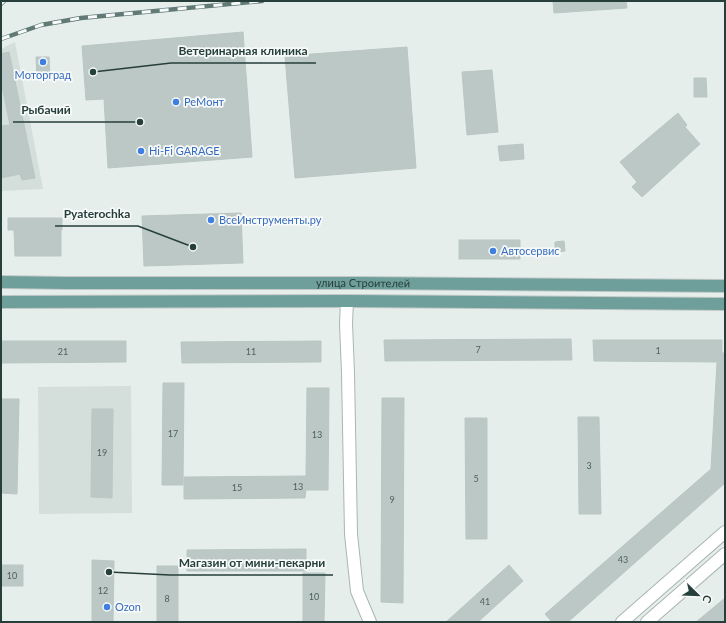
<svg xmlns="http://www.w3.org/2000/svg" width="726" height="623" font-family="Lato,sans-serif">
  <rect width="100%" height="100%" fill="#e6eeeb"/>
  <g fill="#d4dedb">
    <path d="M15 42 43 189 1 191V49Z"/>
    <path d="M131 386 132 513 39 514 38 387Z"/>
  </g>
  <g fill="#bcc8c5" stroke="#b9c7c3">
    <path d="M553 1H626L627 8 554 13Z"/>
    <path d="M243 32 252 157 108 168 104 99 86 100 82 46Z"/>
    <path d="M407 47 416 168 295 178 285 56Z"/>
    <path d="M9 52 35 178 22 180 20 174 1 178V126L10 125 1 81V54Z"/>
    <path d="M36 57H49L50 78 37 79Z"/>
    <path d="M492 70 498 132 467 135 462 72Z"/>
    <path d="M694 78H706L707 97H694Z"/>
    <path d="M678 113 687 125 685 127 700 144 642 197 632 187 637 182 620 162Z"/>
    <path d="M523 144 524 159 500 161 498 146Z"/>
    <path d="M241 213 243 263 144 266 142 216Z"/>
    <path d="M8 218H62V230H61V256H15L14 230H8Z"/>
    <rect x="459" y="240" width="61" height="19"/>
    <path d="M564 241 565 251 555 252V242Z"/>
    <path d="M571 339 572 360 385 361 384 340Z"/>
    <path d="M593 340H722V353H725V483L568 622H552L545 614 711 469 717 362 594 361Z"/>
    <path d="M1 341H126V362L1 363Z"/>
    <path d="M321 341V362L182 363 181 342Z"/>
    <path d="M163 383H184L183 485H162Z"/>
    <path d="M307 388H329L328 490H306L305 498 184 499V477L306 476Z"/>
    <path d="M382 398H404L403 603 381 602Z"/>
    <path d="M1 399H19L17 494 1 493Z"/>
    <path d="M92 409H113L112 498 91 497Z"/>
    <path d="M578 417H599L601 514H579Z"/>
    <path d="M465 418H487V539H466Z"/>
    <path d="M306 549V571H187V550Z"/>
    <path d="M92 560 114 561 113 622H92Z"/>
    <rect x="1" y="565" width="22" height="21"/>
    <path d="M509 565 523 581 478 622H446Z"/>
    <rect x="157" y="566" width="21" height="56"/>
    <path d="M303 573H325L324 622H303Z"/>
    <path d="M725 598V622H696Z"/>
  </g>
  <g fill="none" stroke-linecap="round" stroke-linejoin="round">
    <defs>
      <g id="minor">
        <path d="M347 301 346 323 348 373 351 534 357 591 370 622"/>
        <path d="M622 622 725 532"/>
        <path d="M647 622 725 554"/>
      </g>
      <g id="major">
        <path id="s1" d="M1 282 67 283H359L725 286"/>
        <path d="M1 302 347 301 725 304"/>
      </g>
    </defs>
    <use href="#minor" stroke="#a9b6b3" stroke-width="14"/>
    <use href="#major" stroke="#c2c9c8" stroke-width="14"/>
    <use href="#minor" stroke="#fff" stroke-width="12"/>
    <use href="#major" stroke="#6f9f9a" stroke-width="12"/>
    <defs>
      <g id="rail">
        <path d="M1 4 4 1"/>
        <path d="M1 39 41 25 81 18 262 1"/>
      </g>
    </defs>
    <use href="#rail" stroke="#617a76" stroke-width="4.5"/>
    <use href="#rail" stroke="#f7faf9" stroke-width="3" stroke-dasharray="9" stroke-linecap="butt"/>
  </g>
  <g fill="#3f7fe0" stroke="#f7faf9" stroke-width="1.5">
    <circle cx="43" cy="62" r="4"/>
    <circle cx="176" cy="102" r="4"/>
    <circle cx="141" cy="151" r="4"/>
    <circle cx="211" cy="220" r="4"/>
    <circle cx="493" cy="251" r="4"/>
    <circle cx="107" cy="607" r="4"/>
  </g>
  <g text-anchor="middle" stroke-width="3.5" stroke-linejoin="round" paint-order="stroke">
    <g font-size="9" fill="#4c615e">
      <text x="478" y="353">7</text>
      <text x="658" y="354">1</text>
      <text x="63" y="355">21</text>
      <text x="251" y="355">11</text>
      <text x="173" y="437">17</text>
      <text x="317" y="438">13</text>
      <text x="102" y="456">19</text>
      <text x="589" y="469">3</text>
      <text x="476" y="482">5</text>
      <text x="298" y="490">13</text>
      <text x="237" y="491">15</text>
      <text x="392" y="503">9</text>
      <text x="623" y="563">43</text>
      <text x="12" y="579">10</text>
      <text x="103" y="594">12</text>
      <text x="314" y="600">10</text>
      <text x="167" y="602">8</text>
      <text x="485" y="605">41</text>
    </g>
    <g font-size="11" fill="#366cbe" stroke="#f7faf9" text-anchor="start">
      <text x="43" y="79" text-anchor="middle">Моторград</text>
      <text x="184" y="106">РеМонт</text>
      <text x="149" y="155">Hi-Fi GARAGE</text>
      <text x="219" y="224">ВсеИнструменты.ру</text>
      <text x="501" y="255">Автосервис</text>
      <text x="115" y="611">Ozon</text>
    </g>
    <g font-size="11" fill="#263f3b" stroke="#f7faf9">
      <text dy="4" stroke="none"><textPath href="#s1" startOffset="362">улица Строителей</textPath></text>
    </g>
  </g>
  <path fill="none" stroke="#263f3b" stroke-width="1.5" d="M93 72L171 63H316M140 122L79 122H13M193 247L138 226H55M109 572L170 575H333"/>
  <g fill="#263f3b" stroke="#f7faf9" stroke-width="1.5">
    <circle cx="93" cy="72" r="4"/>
    <circle cx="140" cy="122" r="4"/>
    <circle cx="193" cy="247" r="4"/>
    <circle cx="109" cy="572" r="4"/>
  </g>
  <g font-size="12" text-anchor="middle" font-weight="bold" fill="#263f3b" stroke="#f7faf9" stroke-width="3.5" stroke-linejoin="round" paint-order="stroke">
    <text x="243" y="55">Ветеринарная клиника</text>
    <text x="46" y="114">Рыбачий</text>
    <text x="97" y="218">Pyaterochka</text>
    <text x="252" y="567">Магазин от мини-пекарни</text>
  </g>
  <rect width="726" height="623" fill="none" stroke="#263f3b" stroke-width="4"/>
  <g transform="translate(698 595) rotate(113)" stroke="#f7faf9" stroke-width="3" paint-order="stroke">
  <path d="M0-3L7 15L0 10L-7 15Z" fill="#263f3b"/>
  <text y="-6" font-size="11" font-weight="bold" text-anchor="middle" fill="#263f3b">С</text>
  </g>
</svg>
